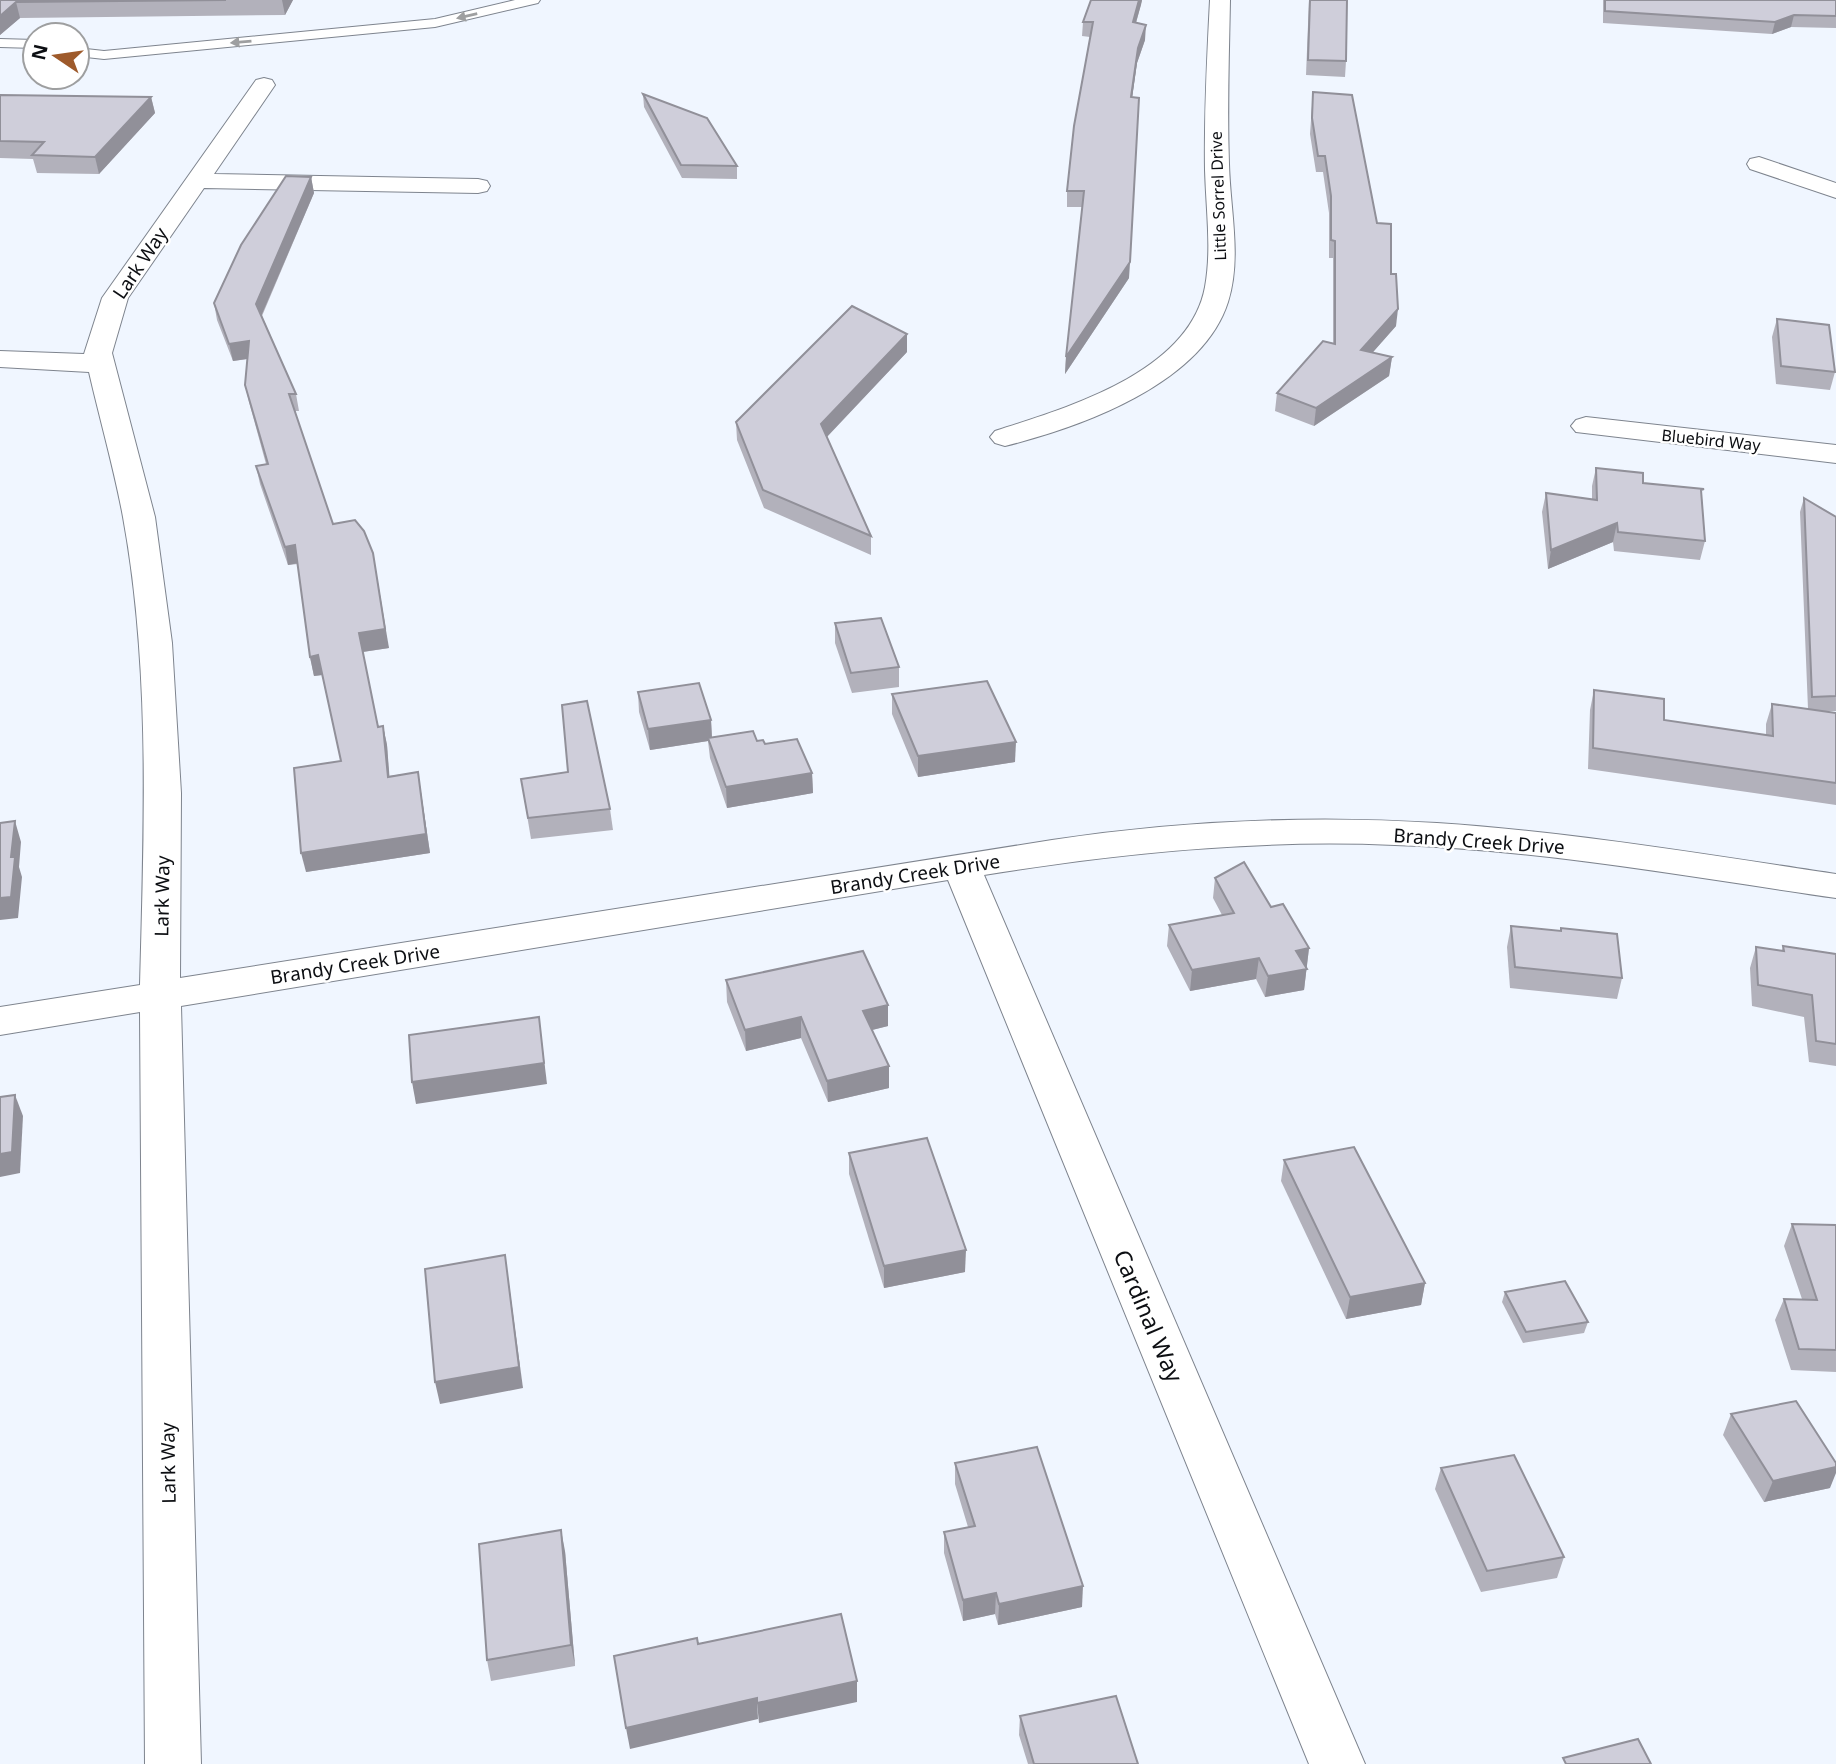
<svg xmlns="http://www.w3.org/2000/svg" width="1836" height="1764" font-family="'Noto Sans',sans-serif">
  <rect width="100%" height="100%" fill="#f0f6ff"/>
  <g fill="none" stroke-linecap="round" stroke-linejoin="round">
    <defs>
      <g id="service">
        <path d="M515 0H540L538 3 435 27 104 59 77 56V48L104 51 435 19Z"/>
        <path d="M0 39 35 40V48L0 47Z"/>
      </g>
      <g id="minor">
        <path d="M1210 0H1230C1229 55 1227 110 1229 164 1230 209 1242 258 1228 302 1202 384 1081 427 1005 446L995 443 990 437 995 431C1066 408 1189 373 1205 287 1212 249 1206 209 1205 170 1204 114 1207 57 1210 0Z"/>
        <path d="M264 78 272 80 275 85 214 174 478 179 487 181 490 186 487 191 478 193 204 188 128 298 112 353 155 517 172 643 181 793 180 978 1052 840C1179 821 1309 815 1437 823 1571 832 1703 854 1836 874V898C1690 877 1543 850 1395 845 1256 839 1120 853 984 875L1365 1764H1309L948 880 181 1006 201 1764H145L140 1012 0 1035V1007L140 985C144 831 151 669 123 517 114 468 100 420 89 372L0 367V351L84 354 102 298 256 80Z"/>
        <path d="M1759 157 1836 183V198L1750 169 1747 164 1750 159Z"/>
        <path d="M1586 417 1836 445V463L1576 432 1571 426 1576 420Z"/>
      </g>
    </defs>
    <use href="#service" stroke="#7e848e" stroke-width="2"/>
    <use href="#minor" stroke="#7e848e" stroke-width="2"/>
    <use href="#service" fill="#fff" fill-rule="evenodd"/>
    <use href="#minor" fill="#fff" fill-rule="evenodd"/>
  </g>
  <g fill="#b2b1bb">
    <path d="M0 0H293L285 15 20 18 0 35Z"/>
    <path d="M1091 0H1142L1136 23 1145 40 1137 63 1132 98 1129 278 1065 374 1066 357 1082 207H1067V191L1090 37 1082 36 1083 22Z"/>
    <path d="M1309 0H1347L1346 61 1345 77 1306 75Z"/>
    <path d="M1603 0H1836V28L1791 27 1772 34 1603 23Z"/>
    <path d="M1313 92 1377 223 1391 274 1396 326 1372 353 1392 357 1389 376 1314 426 1275 411 1277 393 1333 343V258H1329V213L1323 172H1316L1310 134Z"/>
    <path d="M643 94 737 166V179L682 178 644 107Z"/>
    <path d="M0 95 151 97 155 113 99 174 37 173 33 159 0 158Z"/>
    <path d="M311 177 314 193 262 316 296 394 299 411H295L333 524 389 648 363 652 378 727 383 726 387 745 389 776 418 772 430 853 306 872 341 761 322 675 314 676 310 657 298 564 288 565 260 484 256 466 266 464 249 402 245 385 248 359 233 361 217 320 214 303Z"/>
    <path d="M1777 319 1835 372 1830 390 1776 384 1772 337Z"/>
    <path d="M907 352 827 437 871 536V555L764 508 737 440 736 422Z"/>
    <path d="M1596 468 1643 483 1702 498 1705 541 1700 560 1614 551 1613 542 1548 569 1542 512 1546 493 1592 500V486Z"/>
    <path d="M1804 498 1836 517V711H1821L1836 713V805L1588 769 1590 710 1594 690 1664 720 1766 735V724L1772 704 1808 709 1800 512Z"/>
    <path d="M835 623 899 667V687L852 693 835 643Z"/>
    <path d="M638 692 711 720 712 737 757 741 765 744 812 773 813 793 727 808 710 758 708 741 650 750 639 712Z"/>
    <path d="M892 694 1015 762 918 777 892 714Z"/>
    <path d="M521 779 610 809 613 830 531 839Z"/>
    <path d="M1215 878 1271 907 1309 948 1304 990 1265 997 1256 979 1190 991 1167 946 1169 925 1222 915 1213 898Z"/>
    <path d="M1511 926 1560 931 1622 978 1617 999 1510 988 1507 947Z"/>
    <path d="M1783 946 1836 954V1066L1809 1062 1804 1017 1752 1006 1750 968 1756 947 1782 951Z"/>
    <path d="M726 980 888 1026 872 1030 889 1066V1088L828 1102 801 1038 746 1051 727 1002Z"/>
    <path d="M849 1153 965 1272 884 1288 849 1174Z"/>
    <path d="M1284 1160 1425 1283 1421 1305 1346 1319 1281 1181Z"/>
    <path d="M1792 1224 1836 1225V1372L1791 1370 1775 1320 1784 1299H1802L1784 1246Z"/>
    <path d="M1505 1292 1588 1322 1584 1333 1523 1343 1502 1302Z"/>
    <path d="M1731 1414 1830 1488 1764 1502 1723 1435Z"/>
    <path d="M955 1463 1082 1607 998 1625 995 1614 963 1621 944 1553V1532L968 1527 955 1484Z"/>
    <path d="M1441 1468 1564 1557 1557 1578 1481 1592 1435 1489Z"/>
    <path d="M565 1551 575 1666 491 1681 487 1660Z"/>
    <path d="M1020 1716 1138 1764H1028L1019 1735Z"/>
  </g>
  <g fill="#919099">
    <path d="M282 0H293L285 15Z"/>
    <path d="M1139 0H1142L1141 5 1132 36 1133 22Z"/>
    <path d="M16 2 20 18 0 35V16Z"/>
    <path d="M1794 15 1791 27 1772 34 1775 22Z"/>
    <path d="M1146 25 1145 40 1137 63 1130 113 1131 97 1138 48Z"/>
    <path d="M151 97 155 113 99 174 95 157Z"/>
    <path d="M311 177 314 193 259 321 256 304Z"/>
    <path d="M1130 262 1129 278 1065 374 1066 357Z"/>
    <path d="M1398 309 1396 326 1359 368 1361 350Z"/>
    <path d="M907 334V352L821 443V424Z"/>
    <path d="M249 341 253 358 233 361 229 344Z"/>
    <path d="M1392 357 1389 376 1314 426 1316 408Z"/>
    <path d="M1617 523 1613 542 1548 569 1551 550Z"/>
    <path d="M295 545 299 563 288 565 285 547Z"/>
    <path d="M373 553 389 648 362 652 359 633Z"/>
    <path d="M318 655 322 675 314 676 310 657Z"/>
    <path d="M711 720 712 740 708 738V741L650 750 648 729Z"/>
    <path d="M383 726 387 745 391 796 388 777Z"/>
    <path d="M1016 742 1015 762 918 777V756Z"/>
    <path d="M418 772 430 853 306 872 301 853Z"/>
    <path d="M812 773 813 793 727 808 726 787Z"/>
    <path d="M15 821 21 842 19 867 22 877 18 918 0 920V898L11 857Z"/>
    <path d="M1309 948 1304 990 1265 997 1268 976 1296 951Z"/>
    <path d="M1259 958 1256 979 1190 991 1192 970Z"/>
    <path d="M888 1005V1026L864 1032 863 1011Z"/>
    <path d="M539 1017 547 1084 416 1104 412 1082Z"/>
    <path d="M801 1017V1038L746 1051 745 1030Z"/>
    <path d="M889 1066V1088L828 1102 827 1081Z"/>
    <path d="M15 1095 23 1116 20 1173 0 1177V1154Z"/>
    <path d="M966 1250 965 1272 884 1288V1266Z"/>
    <path d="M505 1255 523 1388 440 1404 435 1382Z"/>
    <path d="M1425 1283 1421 1305 1346 1319 1350 1297Z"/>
    <path d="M1836 1467V1473L1830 1488 1764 1502 1773 1481Z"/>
    <path d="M561 1530 565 1551 575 1666 571 1645Z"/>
    <path d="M1083 1586 1082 1607 998 1625 999 1604Z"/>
    <path d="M996 1593 995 1614 963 1621V1600Z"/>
    <path d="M857 1681V1702L759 1723 757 1703Z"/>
    <path d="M757 1698 758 1719 630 1749 626 1728Z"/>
  </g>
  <g fill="#cfceda" stroke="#919099" stroke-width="2">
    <path d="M0 0H226L16 2 0 16Z"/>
    <path d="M1091 0H1139L1133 22 1146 25 1138 48 1131 97 1139 98 1130 262 1066 357 1084 191H1067L1074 126 1093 22H1083Z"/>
    <path d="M1310 0H1347L1346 61 1308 60Z"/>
    <path d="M1605 0H1836V16L1794 15 1775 22 1605 11Z"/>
    <path d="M1313 92 1352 95 1377 223 1391 224V274H1396L1398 309 1361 350 1392 357 1316 408 1277 393 1323 341 1335 344V241L1331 240V196L1325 156H1318L1312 118Z"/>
    <path d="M643 94 707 118 737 166 681 165Z"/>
    <path d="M0 95 151 97 95 157 32 155 44 142 0 141Z"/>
    <path d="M286 176 311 177 256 304 296 394H289L333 524 355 520 364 531 373 553 385 629 359 633 378 727 383 726 388 777 418 772 426 834 301 853 294 768 341 761 318 655 310 657 295 545 285 547 256 466 268 464 245 385 249 341 229 344 214 303 241 245Z"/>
    <path d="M852 306 907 334 821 424 871 536 763 490 736 422Z"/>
    <path d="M1777 319 1829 325 1835 372 1781 366Z"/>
    <path d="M1596 468 1643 473V483L1704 489 1701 490 1705 541 1618 532 1617 523 1551 550 1546 493 1597 500Z"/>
    <path d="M1804 498 1836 517V696L1812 697Z"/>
    <path d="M881 618 899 667 851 673 835 623Z"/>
    <path d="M987 681 1016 742 918 756 892 694Z"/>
    <path d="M699 683 711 720 648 729 638 692Z"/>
    <path d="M1594 690 1664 699V720L1773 736 1772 704 1836 713V783L1593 748Z"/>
    <path d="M587 701 610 809 528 818 521 779 568 772 562 705Z"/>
    <path d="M753 731 757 741 763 740 765 744 797 739 812 773 726 787 708 738Z"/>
    <path d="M15 821 11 857H15L11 897 0 898V823Z"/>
    <path d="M1244 862 1271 907 1283 904 1309 948 1296 951 1307 969 1268 976 1259 958 1192 970 1169 925 1234 913 1215 878Z"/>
    <path d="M1511 926 1561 931V928L1617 934 1622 978 1515 967Z"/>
    <path d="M1783 946 1836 954V1044L1816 1041 1812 995 1758 985 1756 947 1784 951Z"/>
    <path d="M863 951 888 1005 863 1011 889 1066 827 1081 801 1017 745 1030 726 980Z"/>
    <path d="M539 1017 544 1063 412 1082 409 1035Z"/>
    <path d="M15 1095 12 1152 0 1154V1097Z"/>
    <path d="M927 1138 966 1250 884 1266 849 1153Z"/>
    <path d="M1354 1147 1425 1283 1350 1297 1284 1160Z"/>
    <path d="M1792 1224 1836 1225V1350L1799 1349 1784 1299 1817 1300Z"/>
    <path d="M505 1255 519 1367 435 1382 425 1269Z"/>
    <path d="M1565 1281 1588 1322 1526 1332 1505 1292Z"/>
    <path d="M1796 1401 1836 1463V1467L1773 1481 1731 1414Z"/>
    <path d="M1037 1447 1083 1586 999 1604 996 1593 963 1600 944 1532 975 1526 955 1463Z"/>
    <path d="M1514 1455 1564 1557 1487 1571 1441 1468Z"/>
    <path d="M561 1530 571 1645 487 1660 479 1544Z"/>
    <path d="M841 1614 857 1681 757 1703V1698L626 1728 614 1656 697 1638 698 1644Z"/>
    <path d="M1116 1696 1138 1764H1034L1020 1716Z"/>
    <path d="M1638 1739 1651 1764H1566L1563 1758Z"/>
  </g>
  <defs><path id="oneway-solid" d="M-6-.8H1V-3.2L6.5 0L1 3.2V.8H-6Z" transform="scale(1.75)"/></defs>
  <g fill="#9e9fa0">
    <use href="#oneway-solid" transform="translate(467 16) rotate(167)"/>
    <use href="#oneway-solid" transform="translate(241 42) rotate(175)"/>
  </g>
  <g text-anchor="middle" stroke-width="5" stroke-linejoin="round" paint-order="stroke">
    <g font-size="16" fill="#0c0e12" stroke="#fff">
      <text transform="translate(1218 196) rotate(-92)" y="6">Little Sorrel Drive</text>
      <text transform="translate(1711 440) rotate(6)" y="6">Bluebird Way</text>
    </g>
    <g font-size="19" fill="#0c0e12" stroke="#fff">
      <text transform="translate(140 263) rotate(-56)" y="7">Lark Way</text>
      <text transform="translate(1479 841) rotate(4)" y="7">Brandy Creek Drive</text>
      <text transform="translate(915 874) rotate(-9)" y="7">Brandy Creek Drive</text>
      <text transform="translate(162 896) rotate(-89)" y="7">Lark Way</text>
      <text transform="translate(355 964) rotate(-9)" y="7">Brandy Creek Drive</text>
      <text transform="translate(168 1463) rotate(-91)" y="7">Lark Way</text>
    </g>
    <g font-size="23" fill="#0c0e12" stroke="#fff">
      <text transform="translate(1148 1316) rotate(67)" y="8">Cardinal Way</text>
    </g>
  </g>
  <g transform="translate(56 56) rotate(283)"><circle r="33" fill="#ffffff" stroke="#9e9fa0" stroke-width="2"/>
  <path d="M0-5L12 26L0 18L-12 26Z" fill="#9e5a2b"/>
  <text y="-10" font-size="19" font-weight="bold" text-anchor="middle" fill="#0c0e12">N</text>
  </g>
</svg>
